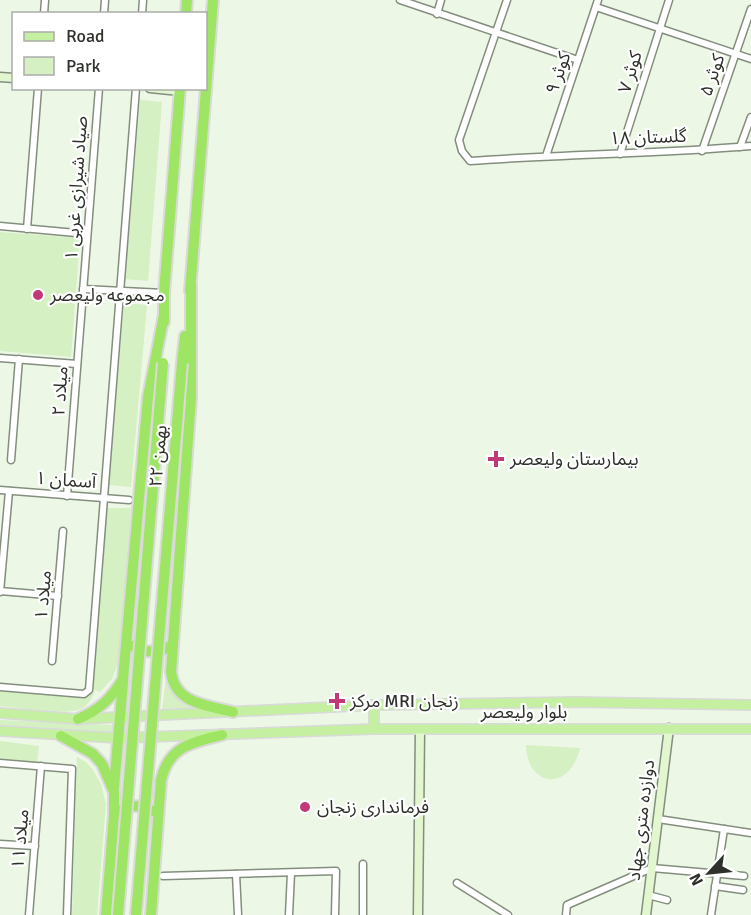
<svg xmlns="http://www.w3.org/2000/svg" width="751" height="915" font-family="Signika,'Noto Sans Arabic',sans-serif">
  <rect width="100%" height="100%" fill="#edf7e6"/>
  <g fill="#d5f0c3">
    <path d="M140 100 162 102 148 281 125 279Z"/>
    <path d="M0 232 80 238 71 357 0 351Z"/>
    <path d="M124 303 147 305 131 487 109 485Z"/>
    <path d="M107 508H131L118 663 112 679 100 692 95 690C92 698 89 705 81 709 62 716 21 708 0 706V691L85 698 95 690 93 689Z"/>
    <path d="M169 654C171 685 166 697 199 708L162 709Z"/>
    <path d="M0 720 115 725 114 732 0 726Z"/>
    <path d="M0 741 39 746 37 763 0 759Z"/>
    <path d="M526 745 580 748C570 792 527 788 526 745Z"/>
    <path d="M77 757 86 762 93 770 101 784 106 804 97 915H72Z"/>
  </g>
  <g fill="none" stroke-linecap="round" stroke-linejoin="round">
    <defs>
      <g id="street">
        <path d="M400 0 578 60"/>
        <path d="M507 0 459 140 462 151 470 161C564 154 657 154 751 146"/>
        <path d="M596 7 751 59"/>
        <path d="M44 14 45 0"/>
        <path d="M104 14 105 0"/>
        <path d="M142 14 143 0"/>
        <path d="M437 14 441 0"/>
        <path d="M740 147 751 117"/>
        <path d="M702 151 751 9"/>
        <path d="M620 154 669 0"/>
        <path d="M546 156 598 0"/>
        <path d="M0 226 87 234"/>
        <path d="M27 229 38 88"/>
        <path d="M83 289 164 293"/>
        <path d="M0 358 77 364"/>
        <path d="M11 460 19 359"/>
        <path d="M0 490 129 500"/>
        <path d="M67 496 99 88"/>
        <path d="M0 591 58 596"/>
        <path d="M0 592 9 491"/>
        <path d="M52 661 63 531"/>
        <path d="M0 687 84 694 89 690 136 88"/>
        <path d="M0 763 72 769 67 915"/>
        <path d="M658 819 751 833"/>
        <path d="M0 844 35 846"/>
        <path d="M236 874 238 915"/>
        <path d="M163 876 336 871 335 915"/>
        <path d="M457 883 508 915"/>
        <path d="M715 886 743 890"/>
        <path d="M648 895 667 900"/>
        <path d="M29 915 41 766"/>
        <path d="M289 915 291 873"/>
        <path d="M363 915V864"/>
        <path d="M566 915 567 905 652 868 744 876"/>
        <path d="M711 915 724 829"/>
      </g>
      <g id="secondary">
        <path d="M0 77 14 78"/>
        <path d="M150 88 180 91"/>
        <path d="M418 915 420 729"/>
        <path d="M646 915 669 728"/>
      </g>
      <g id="primary">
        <path d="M374 705V729"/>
        <path d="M0 713 78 719 374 705 575 702 751 705"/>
        <path d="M0 731 118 738 374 729H751"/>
      </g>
      <g id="highway">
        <path d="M186 14 187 0"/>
        <path d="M191 286V398L171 672C175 704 207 705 233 712"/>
        <path d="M190 291 213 0"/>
        <path d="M164 322V293L180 88"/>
        <path d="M182 363 185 336"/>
        <path d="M133 646C146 655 160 652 173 645"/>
        <path d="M78 719C99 710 111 699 123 679L148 397 164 315"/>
        <path d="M61 736 93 754 102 764 114 792V815L106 915"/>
        <path d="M114 787 123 682"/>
        <path d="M119 811C131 804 141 805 152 811"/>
        <path d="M151 915 161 780C169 746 191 743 222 735"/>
      </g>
    </defs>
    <use href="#street" stroke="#848e7e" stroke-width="9"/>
    <use href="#secondary" stroke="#848e7e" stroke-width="11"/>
    <use href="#primary" stroke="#d9dad9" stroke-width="12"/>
    <use href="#highway" stroke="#d9dad9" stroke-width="14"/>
    <use href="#street" stroke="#fff" stroke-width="6"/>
    <use href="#secondary" stroke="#e2f7d0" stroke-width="8"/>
    <use href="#primary" stroke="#c5efa1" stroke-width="9"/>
    <use href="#highway" stroke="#9ee563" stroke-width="10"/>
    <defs>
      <g id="highway-bridge">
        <path d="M118 915 163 363"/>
        <path d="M136 915 182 363"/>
      </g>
    </defs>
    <use href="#highway-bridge" stroke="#d9dad9" stroke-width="14" stroke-linecap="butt"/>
    <use href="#highway-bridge" stroke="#9ee563" stroke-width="10"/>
  </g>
  <g fill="#c13976" stroke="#fff" stroke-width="2">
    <circle cx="38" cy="295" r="6"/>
    <path d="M493 450h6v6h6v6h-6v6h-6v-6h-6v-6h6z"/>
    <path d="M334 692h6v6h6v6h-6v6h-6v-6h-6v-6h6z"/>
    <circle cx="305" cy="807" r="6"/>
  </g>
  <g text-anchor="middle" stroke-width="4.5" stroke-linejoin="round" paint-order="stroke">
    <g font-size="18" fill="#2d312a" stroke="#fff">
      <text transform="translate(630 72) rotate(-73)" y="6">کوثر ۷</text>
      <text transform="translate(558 73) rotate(-71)" y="6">کوثر ۹</text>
      <text transform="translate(712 75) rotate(-71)" y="6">کوثر ۵</text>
      <text transform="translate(648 137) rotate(-2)" y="6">گلستان ۱۸</text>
      <text transform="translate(76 188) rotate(-86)" y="6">صیاد شیرازی غربی ۱</text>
      <text transform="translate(60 391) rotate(-86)" y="6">میلاد ۲</text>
      <text transform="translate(158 456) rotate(-85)" y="6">۲۲ بهمن</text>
      <text transform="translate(66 480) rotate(4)" y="6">آسمان ۱</text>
      <text transform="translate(43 595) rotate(-85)" y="6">میلاد ۱</text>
      <text x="524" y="718">بلوار ولیعصر</text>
      <text transform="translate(641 820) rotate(-83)" y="6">دوازده متری جهاد</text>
      <text transform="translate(20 839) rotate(-85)" y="6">میلاد ۱۱</text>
    </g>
    <g font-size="18" fill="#2d312a" stroke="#fff" text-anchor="start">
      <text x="50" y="301">مجموعه ولیعصر</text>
      <text x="510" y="465">بیمارستان ولیعصر</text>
      <text x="350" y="707">مرکز MRI زنجان</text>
      <text x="317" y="813">فرمانداری زنجان</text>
    </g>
  </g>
  <rect x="12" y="12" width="195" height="78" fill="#ffffff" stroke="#abadaa" stroke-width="1.5"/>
  <rect x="24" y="32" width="30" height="9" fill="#c5efa1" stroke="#abadaa" stroke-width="1.5"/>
  <text x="66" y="42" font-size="18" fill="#2d312a">Road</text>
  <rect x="24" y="57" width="30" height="18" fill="#d5f0c3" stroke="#abadaa" stroke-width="1.5"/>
  <text x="66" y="72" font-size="18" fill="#2d312a">Park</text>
  <g transform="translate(709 873) rotate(243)" stroke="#ffffff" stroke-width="4.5" paint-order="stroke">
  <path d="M0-4.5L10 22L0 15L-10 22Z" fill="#2d312a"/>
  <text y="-9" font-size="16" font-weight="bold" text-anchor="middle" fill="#2d312a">N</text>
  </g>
</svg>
